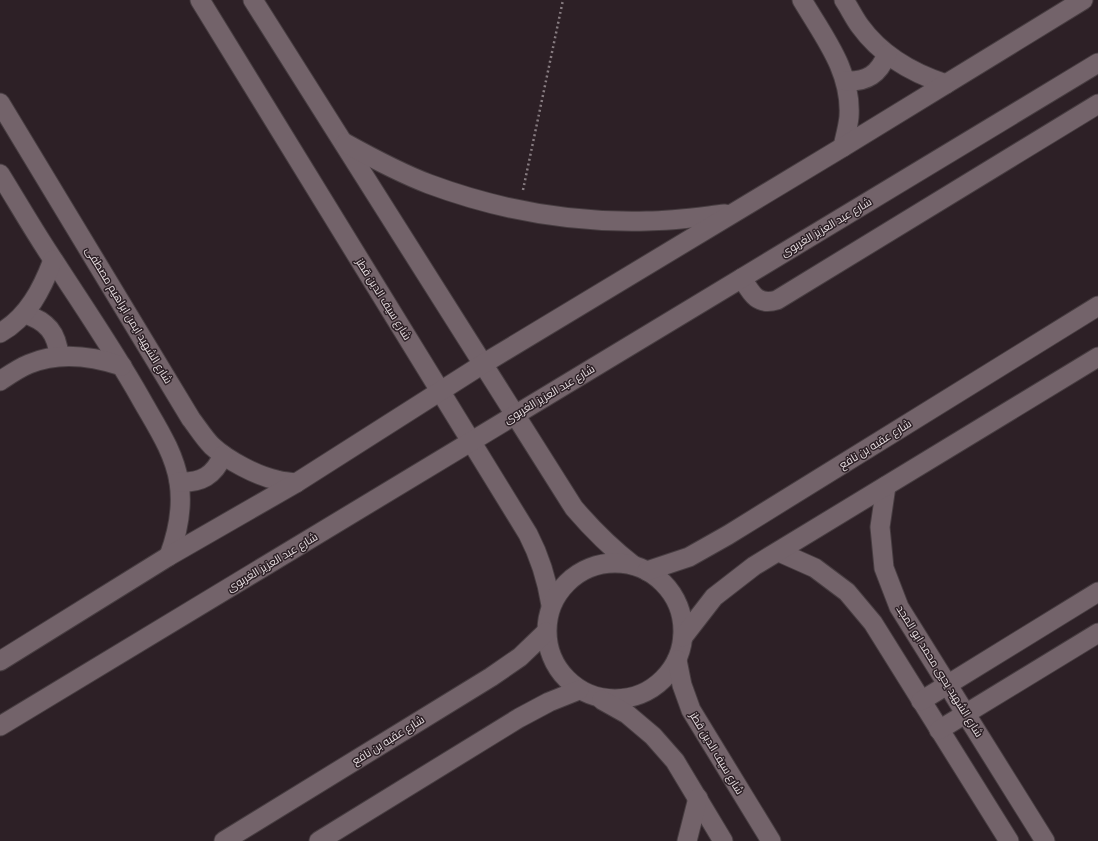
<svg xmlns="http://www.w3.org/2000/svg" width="1098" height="841" font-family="Overpass,Cairo,sans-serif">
  <rect width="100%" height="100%" fill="#2d2026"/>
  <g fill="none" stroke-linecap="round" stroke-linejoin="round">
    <defs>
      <g id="street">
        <path d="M200 0 528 534C540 557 547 580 551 605"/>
        <path d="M253 0 574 508C592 529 611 548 633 565"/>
        <path d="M802 0C824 37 852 72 849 117 848 127 845 137 843 147"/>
        <path d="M844 0C850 9 854 18 860 26 881 55 912 73 946 84"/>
        <path d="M846 81C867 82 879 74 887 54"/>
        <path d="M0 103 191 419C198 428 204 438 212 446 227 460 257 476 277 480 283 482 290 482 296 483"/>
        <path d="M345 143C372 158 400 173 429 184 499 210 573 223 647 221 673 221 699 217 725 214"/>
        <path d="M0 174C18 203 35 233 54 261 83 306 114 351 140 397 155 424 174 451 179 482 183 508 178 532 169 556"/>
        <path d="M742 278C751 293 757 306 777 300L1098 104"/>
        <path d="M25 314C47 321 57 333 59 356"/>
        <path d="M0 333C28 317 42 289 53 260"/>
        <path d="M0 381C9 375 19 368 29 364 60 351 92 356 122 366"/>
        <path d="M179 482C201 483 214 476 223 455"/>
        <path d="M886 486 880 527 884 568 899 607 1045 841"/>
        <path d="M779 552 815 568 847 592 873 623 1009 841"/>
        <circle cx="615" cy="631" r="68"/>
        <path d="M647 571 689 557 728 535 1098 306"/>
        <path d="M683 637 714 597 754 566 1098 357"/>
        <path d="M677 660 682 685 691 710 771 841"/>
        <path d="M0 661 169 556 296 483 483 364 843 147 1083 0"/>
        <path d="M602 700 627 714 653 736 675 761 723 841"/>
        <path d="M921 701 1098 592"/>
        <path d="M0 726 1098 63"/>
        <path d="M939 730 1098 633"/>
        <path d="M224 841 491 677 520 657 546 632"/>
        <path d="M319 841 519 718 549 702 579 690"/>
        <path d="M687 841 698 798"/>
      </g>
    </defs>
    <use href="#street" stroke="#473d41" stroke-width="21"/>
    <path stroke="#877c81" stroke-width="2.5" stroke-dasharray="2 3" stroke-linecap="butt" d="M523 190 563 0"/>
    <use href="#street" stroke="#73636a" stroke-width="19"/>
  </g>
  <g text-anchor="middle" stroke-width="3" stroke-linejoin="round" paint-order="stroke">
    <g font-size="11" fill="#e7dee1" stroke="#2d2026">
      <text transform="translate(826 227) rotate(-31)" y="4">شارع عبد العزيز الغربوى</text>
      <text transform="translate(384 299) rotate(58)" y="4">شارع سيف الدين قطز</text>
      <text transform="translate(129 315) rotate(59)" y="4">شارع الشهيد ايمن ابراهيم مصطفى</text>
      <text transform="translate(549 394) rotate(-31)" y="4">شارع عبد العزيز الغربوى</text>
      <text transform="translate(875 444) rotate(-32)" y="4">شارع عقبه بن نافع</text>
      <text transform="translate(272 562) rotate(-31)" y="4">شارع عبد العزيز الغربوى</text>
      <text transform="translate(940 671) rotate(58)" y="4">شارع الشهيد يحيي محمد ابو المجد</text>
      <text transform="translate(388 740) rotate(-32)" y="4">شارع عقبه بن نافع</text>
      <text transform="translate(717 753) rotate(59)" y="4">شارع سيف الدين قطز</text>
    </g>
  </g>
</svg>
